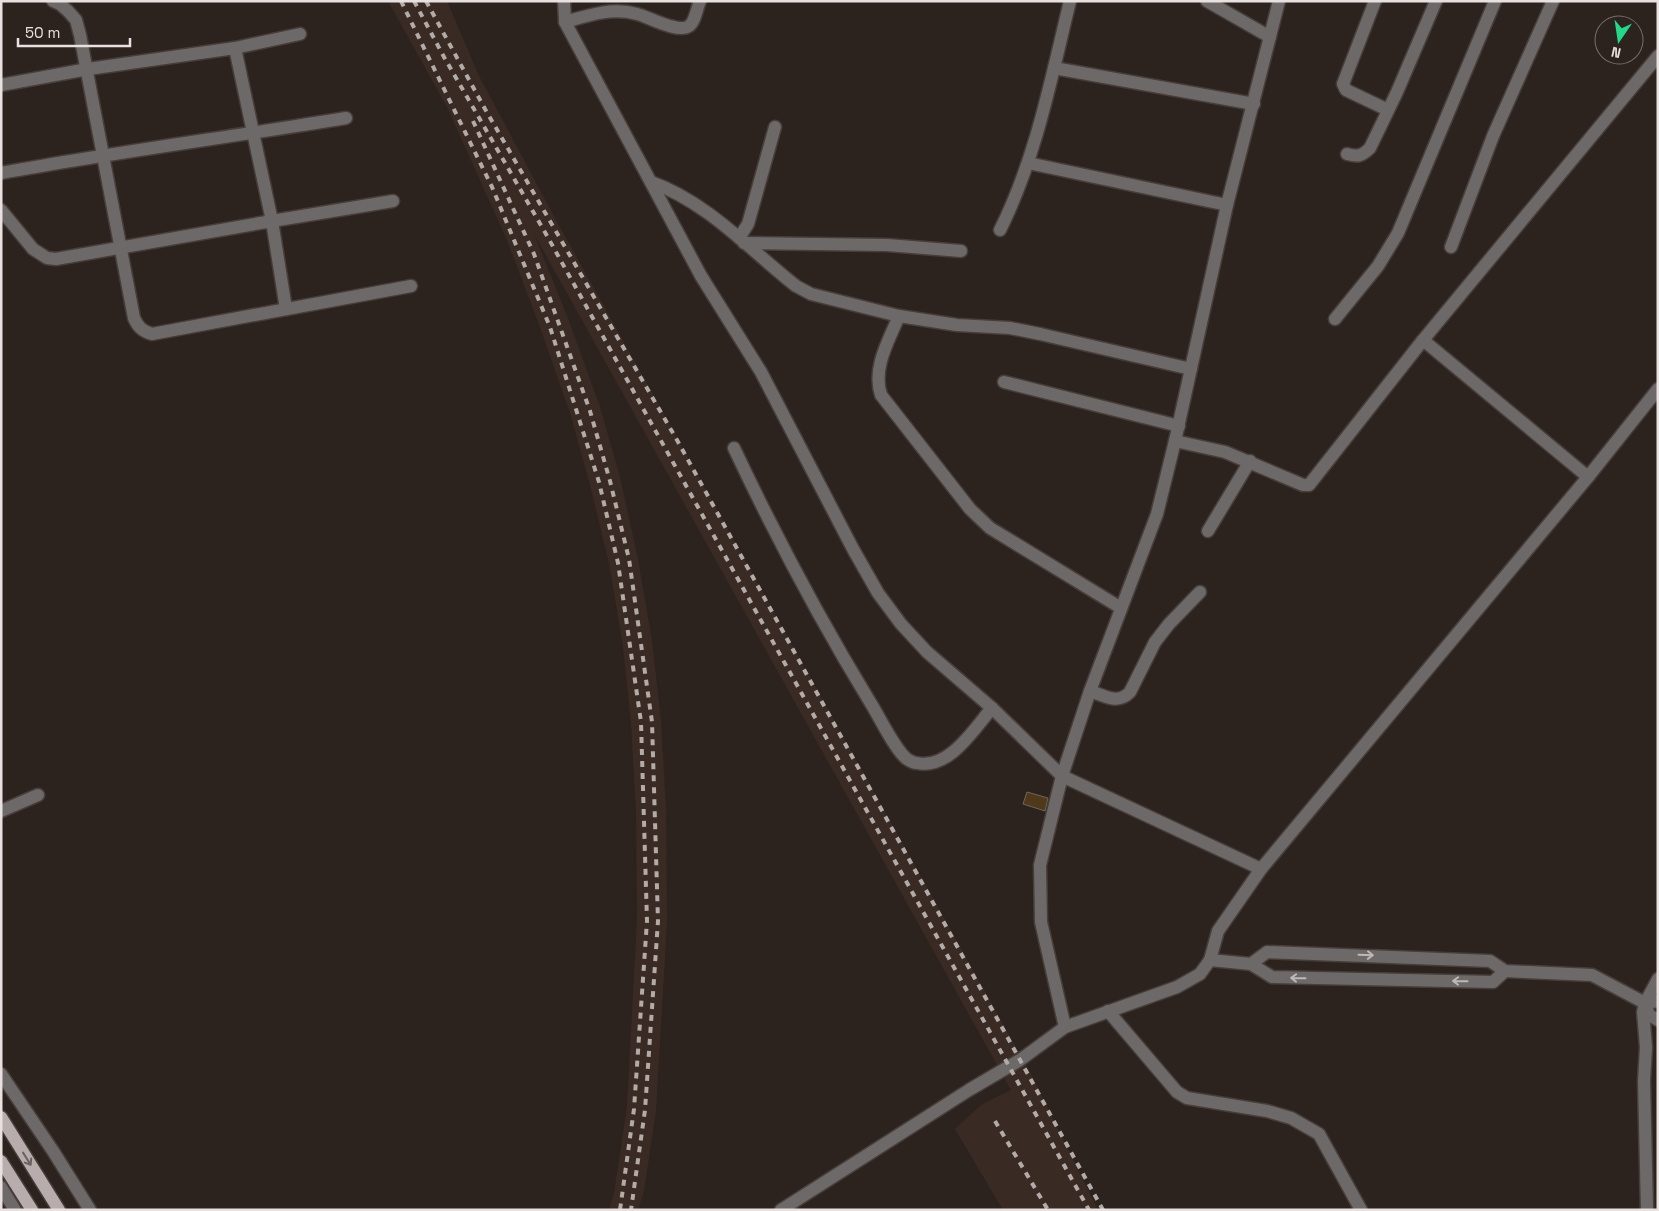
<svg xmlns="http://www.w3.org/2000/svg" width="1659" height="1211" font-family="'Space Grotesk',sans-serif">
  <rect width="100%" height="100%" fill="#2c231f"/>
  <path fill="#3a2a24" d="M388 1H447L479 76 556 220 1034 1080 1098 1210H1003L955 1129 981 1105 1011 1090 534 234 569 321 600 407 620 477 638 559 652 641 661 720 666 810 667 923 656 1110 644 1191 638 1210H609L614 1193 627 1107 637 920 636 810 631 723 623 646 609 563 590 485 571 416 541 330 507 240 447 107Z"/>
  <path fill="#50381b" stroke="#6d665e" d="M1027 792 1048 798 1045 811 1023 804Z"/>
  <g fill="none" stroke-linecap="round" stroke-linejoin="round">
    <defs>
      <g id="minor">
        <path d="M53 1 60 4 68 11 76 20 80 35 134 318C138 327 142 331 152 334L411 286"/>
        <path d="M564 1 565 22 701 276 761 372 853 549 878 593 901 624 927 652 992 708 1062 776 1261 869"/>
        <path d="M1207 1 1270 37"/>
        <path d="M1375 1 1343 84 1346 90 1388 110"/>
        <path d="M565 22C589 15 612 7 637 14 649 17 678 34 689 26 695 22 697 8 700 1"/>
        <path d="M235 48 300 34"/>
        <path d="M1054 68 1254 104"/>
        <path d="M1 85 88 69 235 48 272 221 393 201"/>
        <path d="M1347 154C1358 157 1362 156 1370 148L1397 92 1436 1"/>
        <path d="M1028 163 1227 205"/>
        <path d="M1 173C116 152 231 137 346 118"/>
        <path d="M651 182C707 202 749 249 796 286L811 294 899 316C889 340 872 368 881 395L970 509 990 528 1121 608"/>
        <path d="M1 210 33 249 47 258 56 259 272 221 286 309"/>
        <path d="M1000 230C1036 158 1051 79 1070 1"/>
        <path d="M739 238 748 224 775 127"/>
        <path d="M744 243 887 245 961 251"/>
        <path d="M1451 247 1493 136 1553 1"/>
        <path d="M899 316 957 325 1010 328 1040 334 1191 369"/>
        <path d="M1335 319 1378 266 1398 233 1495 1"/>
        <path d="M1423 340 1588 477"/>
        <path d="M1004 382 1179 426"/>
        <path d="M1175 441 1225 452 1303 485H1309L1423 340 1658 56"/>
        <path d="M734 448C775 535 820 620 870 702 879 716 895 750 907 759 910 761 914 763 917 763 949 770 974 729 992 708"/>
        <path d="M1208 531 1250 461"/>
        <path d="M1090 691C1105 696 1118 705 1130 692L1155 642 1169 624 1200 592"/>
        <path d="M1 811 38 795"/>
        <path d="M1210 960 1251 964 1272 977 1493 982 1505 971"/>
        <path d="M1251 964 1267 952 1490 961 1505 971 1592 975 1645 1003 1658 1001"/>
        <path d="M1645 1003 1649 1015 1658 1020"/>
        <path d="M1108 1011 1177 1092 1187 1098 1267 1111 1291 1118 1319 1134 1361 1210"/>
        <path d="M1065 1027 1041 922 1040 865 1062 776 1090 691 1157 514 1175 441 1227 205 1279 1"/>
        <path d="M1 1074 53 1151 90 1210"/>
        <path d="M1 1187 15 1210"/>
        <path d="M781 1210 969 1090 1020 1060 1065 1027 1177 987 1200 974 1210 960 1218 931 1261 869 1588 477 1658 389"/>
        <path d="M1647 1210 1644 1081 1646 1047 1643 1012 1645 1003 1658 979"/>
      </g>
      <g id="major">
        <path d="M1 1117 59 1210"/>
        <path d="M1 1161 32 1210"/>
      </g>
    </defs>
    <use href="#minor" stroke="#463e3a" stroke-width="15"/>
    <use href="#major" stroke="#463e3a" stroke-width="15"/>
    <use href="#minor" stroke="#6e6969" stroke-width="12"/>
    <use href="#major" stroke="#b8acad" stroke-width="12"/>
    <g stroke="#b2aba8" stroke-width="4" stroke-dasharray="6 6" stroke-linecap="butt">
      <path d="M401 1 492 187 550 327 599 482 618 563 641 722 647 921 634 1109 620 1210"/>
      <path d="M414 1 444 57 546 234 1089 1210"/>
      <path d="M426 1 485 109 677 440 1103 1210"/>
      <path d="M473 121 534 254 590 411 610 481 629 559 652 722 658 921 645 1110 631 1210"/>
      <path d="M995 1121 1048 1210"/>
    </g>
  </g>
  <defs><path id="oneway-shaft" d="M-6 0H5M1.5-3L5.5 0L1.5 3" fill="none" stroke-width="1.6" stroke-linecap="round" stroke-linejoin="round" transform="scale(1.25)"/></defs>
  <g stroke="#bdb7b6">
    <use href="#oneway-shaft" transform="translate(1366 955) rotate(2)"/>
    <use href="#oneway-shaft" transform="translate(1298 978) rotate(-179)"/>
    <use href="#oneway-shaft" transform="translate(1460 981) rotate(-179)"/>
  </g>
  <use stroke="#6b615f" href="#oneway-shaft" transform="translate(27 1159) rotate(58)"/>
  <rect width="1659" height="1211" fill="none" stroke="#e8e1df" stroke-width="5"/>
  <g transform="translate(1619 40) rotate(193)"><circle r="24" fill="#2c231f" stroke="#776f6c"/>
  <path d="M0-4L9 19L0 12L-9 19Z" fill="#23d887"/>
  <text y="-8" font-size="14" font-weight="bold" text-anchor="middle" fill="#e8e1df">N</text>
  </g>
  <path d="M18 38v8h112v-8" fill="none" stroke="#e8e1df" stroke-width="2.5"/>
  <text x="25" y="38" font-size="15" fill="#e8e1df" stroke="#2c231f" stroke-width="4" paint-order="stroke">50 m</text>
</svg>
